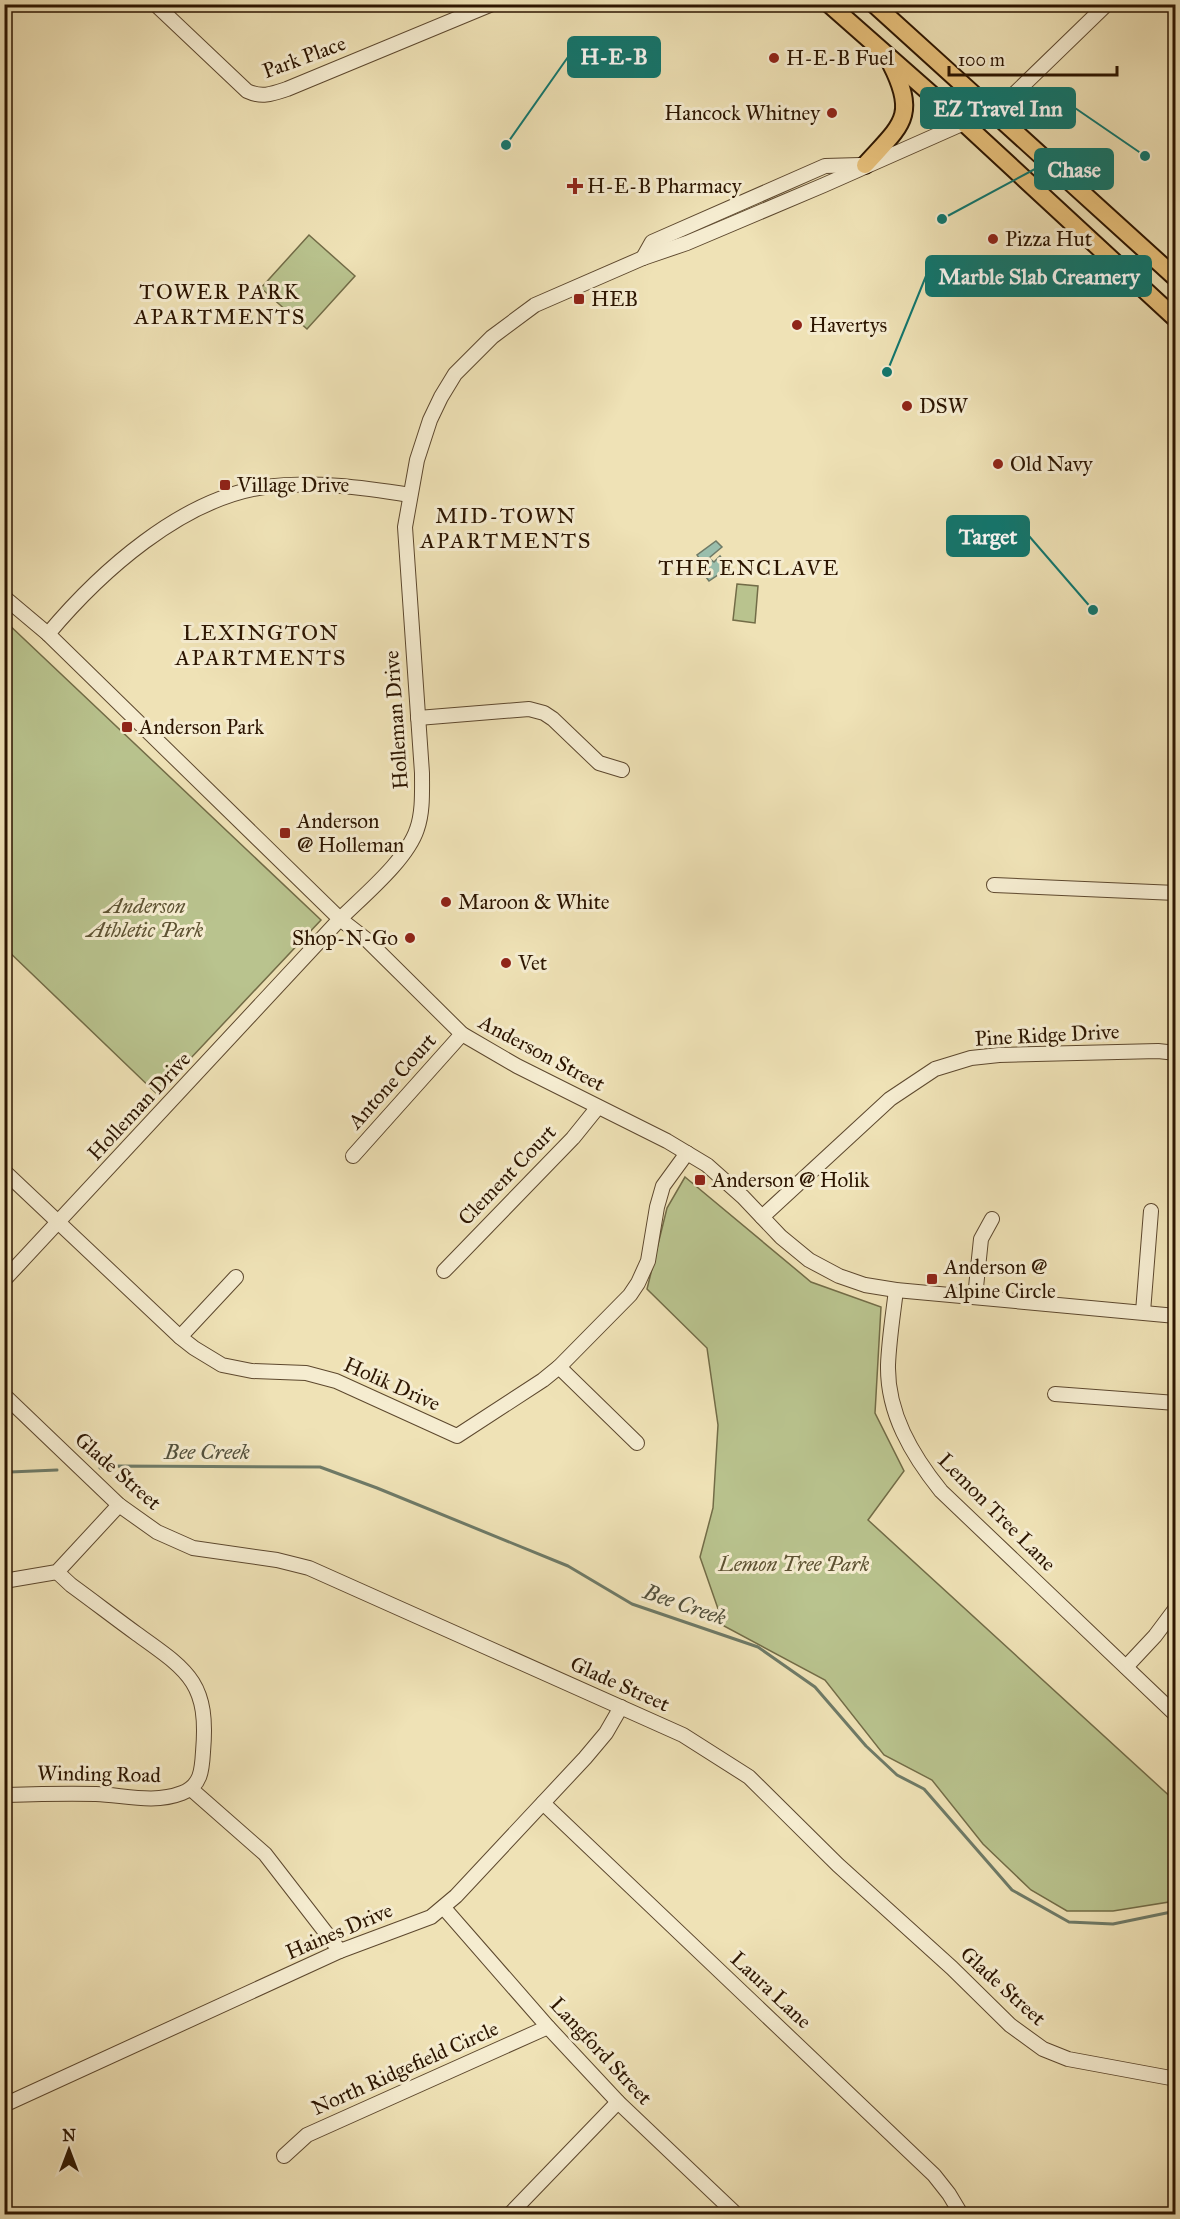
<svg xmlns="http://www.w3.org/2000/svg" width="1180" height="2219" font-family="'IM FELL Great Primer',serif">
  <rect width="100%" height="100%" fill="#efe2b6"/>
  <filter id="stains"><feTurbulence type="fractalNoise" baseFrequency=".00333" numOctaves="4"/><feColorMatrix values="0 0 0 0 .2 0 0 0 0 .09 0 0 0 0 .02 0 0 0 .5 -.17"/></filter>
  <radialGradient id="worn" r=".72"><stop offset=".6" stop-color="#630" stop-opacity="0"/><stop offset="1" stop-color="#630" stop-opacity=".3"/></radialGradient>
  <g fill="#b9c38e" stroke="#726c47" stroke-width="1.5">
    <path d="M309 235 355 276 307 329 261 288Z"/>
    <path d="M737 584 758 586 755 623 733 620Z"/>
    <path d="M5 621 321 920 157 1094 5 948Z"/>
    <path d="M685 1177 811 1282 881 1307 875 1413 904 1471 868 1520 1175 1801V1901L1113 1911H1067L1031 1890 983 1844 932 1780 884 1755 825 1680 724 1626 700 1557 713 1508 718 1425 707 1348 647 1289 667 1208Z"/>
  </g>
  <path fill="#9abeac" stroke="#6e7a67" stroke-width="1.5" d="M716 541 722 547 709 558 714 562 720 556 728 568 709 581 702 572 706 568 697 555Z"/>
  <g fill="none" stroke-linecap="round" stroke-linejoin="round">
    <g stroke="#6e7a67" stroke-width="3">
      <path d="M100 1468 114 1466 320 1467 377 1488 568 1566 632 1604 758 1647 815 1687 866 1746 897 1775 924 1789 1012 1890 1069 1922 1113 1924 1176 1911"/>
      <path d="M4 1475 10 1472 57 1470"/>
    </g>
    <defs>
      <g id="minor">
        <path d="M155 4 247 91C262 98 272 94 287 89L492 4"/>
        <path d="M643 258 652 242 825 166 860 165"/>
        <path d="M4 597 48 634 340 919 367 940 462 1034 517 1066 667 1141 707 1165 743 1197 781 1237 809 1260 839 1276 865 1285 896 1290 1176 1316"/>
        <path d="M48 634C100 572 181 499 264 487 313 481 361 487 410 495"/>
        <path d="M418 718 529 709 544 713 553 719 599 763 622 770"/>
        <path d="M994 885 1176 893"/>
        <path d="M353 1156 462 1034"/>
        <path d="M4 1171 180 1337 194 1348 222 1365 252 1371 306 1373 336 1381 457 1436 543 1380 559 1367 630 1295 638 1283 648 1261 657 1207 663 1186 687 1153"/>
        <path d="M762 1217 890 1099 935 1069 971 1058 999 1055 1158 1051 1176 1053"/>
        <path d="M444 1271 573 1138 598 1107"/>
        <path d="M4 1280 340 919C363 896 407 860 417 829 423 812 422 792 422 773L405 527 417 460 430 420 441 397 455 374 492 337 535 305 643 258 687 243 824 185 964 123 1009 99 1107 4"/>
        <path d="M896 1290C893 1315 889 1340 888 1365 887 1413 912 1455 941 1491L1176 1715"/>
        <path d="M975 1297 981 1239 992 1219"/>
        <path d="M1143 1312 1151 1211"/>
        <path d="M180 1337 236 1277"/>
        <path d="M559 1367 637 1443"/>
        <path d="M1055 1394 1176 1403"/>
        <path d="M4 1395 119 1505 157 1532 193 1548 277 1560 309 1568 683 1735 749 1777 838 1865 952 1968 1010 2025 1043 2049 1068 2059 1176 2079"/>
        <path d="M4 1581 57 1572 119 1505"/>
        <path d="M1126 1667 1155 1636 1176 1608"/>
        <path d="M191 1789 265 1854 340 1951"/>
        <path d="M4 1795C35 1794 65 1793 96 1794 124 1795 154 1804 182 1793 201 1786 202 1770 203 1752 209 1683 189 1671 137 1634 115 1618 93 1601 71 1585L57 1572"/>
        <path d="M543 1803 934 2175 949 2194 961 2214"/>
        <path d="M444 1908 548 2027 618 2102 736 2214"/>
        <path d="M4 2105 340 1951 431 1917 456 1896 585 1758 606 1733 621 1707"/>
        <path d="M284 2156 307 2135 548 2027"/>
        <path d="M510 2214 618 2102"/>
      </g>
      <g id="major">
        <path d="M829 4 964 123 1176 319"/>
        <path d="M874 4 1176 278"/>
        <path d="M865 165C901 125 918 117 891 64"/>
      </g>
    </defs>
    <use href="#minor" stroke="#5d482e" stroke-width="16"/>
    <use href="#major" stroke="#2c1500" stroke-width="20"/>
    <use href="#minor" stroke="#f5ecd0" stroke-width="14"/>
    <use href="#major" stroke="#e8c17b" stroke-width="16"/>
  </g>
  <g fill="#8f2418" stroke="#f5ecd0" stroke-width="2">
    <circle cx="774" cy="58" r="6"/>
    <circle cx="832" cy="113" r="6"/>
    <path d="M572 177h6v6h6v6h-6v6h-6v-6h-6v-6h6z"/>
    <circle cx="993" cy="239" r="6"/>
    <rect x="573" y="293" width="12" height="12" rx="3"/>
    <circle cx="797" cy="325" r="6"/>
    <circle cx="907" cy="406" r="6"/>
    <circle cx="998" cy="464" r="6"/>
    <rect x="219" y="479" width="12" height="12" rx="3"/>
    <rect x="121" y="721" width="12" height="12" rx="3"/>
    <rect x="279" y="827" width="12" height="12" rx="3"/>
    <circle cx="446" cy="902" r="6"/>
    <circle cx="410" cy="938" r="6"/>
    <circle cx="506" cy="963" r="6"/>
    <rect x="694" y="1174" width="12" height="12" rx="3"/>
    <rect x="926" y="1273" width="12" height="12" rx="3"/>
  </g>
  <g text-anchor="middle" stroke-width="6" stroke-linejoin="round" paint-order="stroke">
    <g font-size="21" fill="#2c1500" stroke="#f5ecd0">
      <text transform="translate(304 57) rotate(-20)" y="7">Park Place</text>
      <text transform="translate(396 720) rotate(-94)" y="7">Holleman Drive</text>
      <text transform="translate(1047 1035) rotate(-3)" y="7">Pine Ridge Drive</text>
      <text transform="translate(542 1053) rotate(28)" y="7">Anderson Street</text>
      <text transform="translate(392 1081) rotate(-48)" y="7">Antone Court</text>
      <text transform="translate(139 1106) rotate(-47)" y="7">Holleman Drive</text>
      <text transform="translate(507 1175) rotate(-46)" y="7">Clement Court</text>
      <text transform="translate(392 1384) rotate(24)" y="7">Holik Drive</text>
      <text transform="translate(118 1471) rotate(41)" y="7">Glade Street</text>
      <text transform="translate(997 1512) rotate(45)" y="7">Lemon Tree Lane</text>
      <text transform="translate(620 1684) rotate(24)" y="7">Glade Street</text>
      <text transform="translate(99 1774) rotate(1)" y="7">Winding Road</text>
      <text transform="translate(339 1931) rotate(-23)" y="7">Haines Drive</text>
      <text transform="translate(1003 1986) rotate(42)" y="7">Glade Street</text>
      <text transform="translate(771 1990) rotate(43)" y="7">Laura Lane</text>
      <text transform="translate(601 2051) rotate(47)" y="7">Langford Street</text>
      <text transform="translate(405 2068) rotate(-24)" y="7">North Ridgefield Circle</text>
    </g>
    <g font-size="21" fill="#2c1500" stroke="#f5ecd0" text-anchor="start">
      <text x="786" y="65">H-E-B Fuel</text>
      <text x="820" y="120" text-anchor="end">Hancock Whitney</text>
      <text x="587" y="193">H-E-B Pharmacy</text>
      <text x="1005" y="246">Pizza Hut</text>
      <text x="591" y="306">HEB</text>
      <text x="809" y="332">Havertys</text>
      <text x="919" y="413">DSW</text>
      <text x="1010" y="471">Old Navy</text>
      <text x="237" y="492">Village Drive</text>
      <text x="139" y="734">Anderson Park</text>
      <text x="297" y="828">Anderson<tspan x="297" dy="24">@ Holleman</tspan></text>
      <text x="458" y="909">Maroon &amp; White</text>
      <text x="398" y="945" text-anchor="end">Shop-N-Go</text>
      <text x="518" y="970">Vet</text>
      <text x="712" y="1187">Anderson @ Holik</text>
      <text x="944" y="1274">Anderson @<tspan x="944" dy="24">Alpine Circle</tspan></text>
    </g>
    <g font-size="21" font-style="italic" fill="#5d5232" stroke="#f5ecd0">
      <text x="145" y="913">Anderson<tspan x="145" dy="24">Athletic Park</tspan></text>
      <text x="794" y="1571">Lemon Tree Park</text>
    </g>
    <g font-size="22" letter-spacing="1.5" fill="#2c1500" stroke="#f5ecd0">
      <text x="220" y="299">TOWER PARK<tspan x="220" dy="25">APARTMENTS</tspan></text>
      <text x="506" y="523">MID-TOWN<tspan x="506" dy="25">APARTMENTS</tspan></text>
      <text x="749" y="575">THE ENCLAVE</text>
      <text x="261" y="640">LEXINGTON<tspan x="261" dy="25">APARTMENTS</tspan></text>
    </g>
    <g font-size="22" font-style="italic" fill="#52503c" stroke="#f5ecd0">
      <text x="207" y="1459">Bee Creek</text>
      <text transform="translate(685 1604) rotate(19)" y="8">Bee Creek</text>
    </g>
  </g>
  <path fill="none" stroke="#0f766e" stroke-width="2" d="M506 145L568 57M1145 156L1075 108M942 219L1035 169M887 372L926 276M1093 610L1029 536"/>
  <g fill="#0f766e" stroke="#f5ecd0" stroke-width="2">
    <circle cx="506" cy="145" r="6"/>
    <circle cx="1145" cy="156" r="6"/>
    <circle cx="942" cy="219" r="6"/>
    <circle cx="887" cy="372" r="6"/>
    <circle cx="1093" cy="610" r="6"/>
  </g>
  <g fill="#0f766e" stroke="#0f766e" stroke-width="2">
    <rect x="568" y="37" width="92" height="40" rx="6"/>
    <rect x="921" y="88" width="154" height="40" rx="6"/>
    <rect x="1035" y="149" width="78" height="40" rx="6"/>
    <rect x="926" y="256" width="225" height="40" rx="6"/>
    <rect x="947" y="516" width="82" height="40" rx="6"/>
  </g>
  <g font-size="22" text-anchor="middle" font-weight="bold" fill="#fff">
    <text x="614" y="64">H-E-B</text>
    <text x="998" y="116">EZ Travel Inn</text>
    <text x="1074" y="177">Chase</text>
    <text x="1039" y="284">Marble Slab Creamery</text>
    <text x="988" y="544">Target</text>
  </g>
  <rect width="1180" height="2219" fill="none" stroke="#efe2b6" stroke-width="24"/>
  <rect x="6" y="6" width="1168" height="2207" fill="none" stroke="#2c1500" stroke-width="3"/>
  <rect x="12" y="12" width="1156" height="2195" fill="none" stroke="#2c1500" stroke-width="1.5"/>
  <g transform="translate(69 2150)" stroke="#f5ecd0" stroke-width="4.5" paint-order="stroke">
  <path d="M0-4.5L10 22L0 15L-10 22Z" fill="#2c1500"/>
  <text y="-9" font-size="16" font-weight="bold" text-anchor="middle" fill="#2c1500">N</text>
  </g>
  <path d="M949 66v9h168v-9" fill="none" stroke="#2c1500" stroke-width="3"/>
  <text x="958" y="66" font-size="18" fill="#2c1500" stroke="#f5ecd0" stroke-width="4.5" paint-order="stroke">100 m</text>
  <rect width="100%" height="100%" filter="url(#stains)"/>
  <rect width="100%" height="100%" fill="url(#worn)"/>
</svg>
